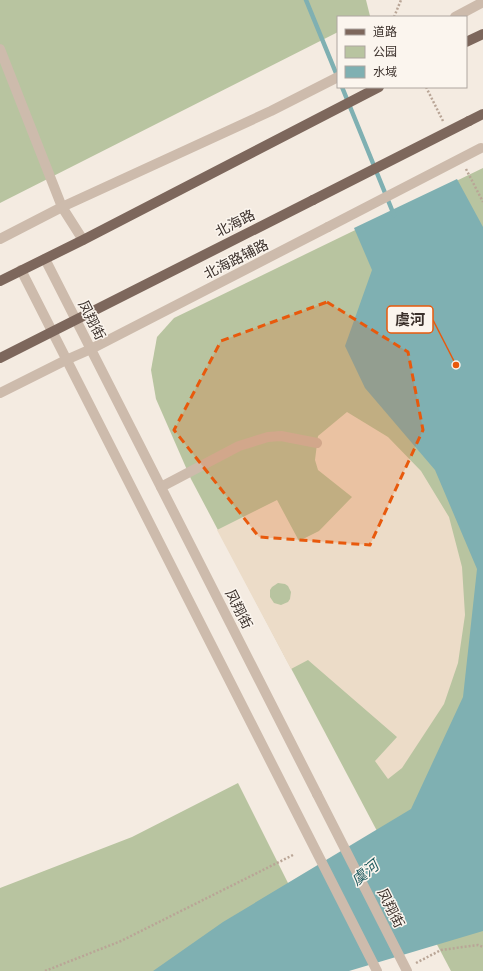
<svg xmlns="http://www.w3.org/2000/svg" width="483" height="971" font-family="Poppins,'Noto Sans SC',sans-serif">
  <rect width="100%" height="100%" fill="#f4ebe1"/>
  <g fill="#b8c4a0">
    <path d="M0 0H366L370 16 368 17H338V32L0 203Z"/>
    <path d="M483 168V971H451L191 479 156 399 151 370 157 337 174 318Z"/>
    <path d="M238 783 332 971H0V888L132 837Z"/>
  </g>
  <path fill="#ecdcc8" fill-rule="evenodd" d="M347 412 388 437 421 471 449 517 462 567 465 615 458 663 444 704 402 768 388 779 375 761 397 737 308 660 291 669 217 530 277 500 299 541 319 531 352 497 318 470 315 460 318 436ZM278 583 285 584 288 586 291 592 290 599 288 602 281 605 274 603 270 597V590L272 587Z"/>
  <path fill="#7fb0b2" d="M457 179 483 227V931L349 971H153L223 922 411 809 463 697 477 569 435 470 365 388 345 346 372 270 354 228Z"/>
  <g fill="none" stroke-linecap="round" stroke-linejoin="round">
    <g stroke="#7fb0b2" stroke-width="4.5">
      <path d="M306 0 338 78"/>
      <path d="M342 87 394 215"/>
    </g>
    <g stroke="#b9a596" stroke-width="2.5" stroke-dasharray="2 2" stroke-linecap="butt">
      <path d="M394 17 401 0"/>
      <path d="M426 87 443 121"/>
      <path d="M466 169 483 202"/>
      <path d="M416 963 441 950 478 945 483 947"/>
      <path d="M45 971 121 941 293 855"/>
    </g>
    <g stroke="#cdbbac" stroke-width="10">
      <path d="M455 17 483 2"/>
      <path d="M0 49 62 207 83 240"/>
      <path d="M0 239 62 207 271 111 338 77"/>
      <path d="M45 259 317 794"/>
      <path d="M21 270 377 971"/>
      <path d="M0 393 66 360 91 349 328 227"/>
      <path d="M161 487 239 446 268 437 281 436 317 443"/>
    </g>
    <g stroke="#7d675c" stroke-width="10">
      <path d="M466 42 483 34"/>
      <path d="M469 121 483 114"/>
      <path d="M0 281 83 240 379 87"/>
      <path d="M0 358 313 200"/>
    </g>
    <g stroke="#cdbbac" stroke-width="10">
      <path d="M328 227 481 148"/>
      <path d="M317 794 407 971"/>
    </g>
    <path stroke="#7d675c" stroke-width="10" d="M313 200 469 121"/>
  </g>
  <path fill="#e8590c" fill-opacity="0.2" stroke="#e8590c" stroke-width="3" stroke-dasharray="8 5" stroke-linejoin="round" d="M327 302 408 352 423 430 370 545 259 537 174 430 221 341Z"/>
  <g text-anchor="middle" stroke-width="3" stroke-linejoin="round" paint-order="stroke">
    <g font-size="14" fill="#3b302b" stroke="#fbf5ee">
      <text transform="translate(235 223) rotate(-27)" y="5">北海路</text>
      <text transform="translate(236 259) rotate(-27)" y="5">北海路辅路</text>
      <text transform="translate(92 320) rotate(63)" y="5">凤翔街</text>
      <text transform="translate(239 609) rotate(63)" y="5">凤翔街</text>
      <text transform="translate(391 908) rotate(63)" y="5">凤翔街</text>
    </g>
    <g font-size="15" font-style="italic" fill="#1f5a5e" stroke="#fbf5ee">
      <text transform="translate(365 873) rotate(-39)" y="5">虞河</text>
    </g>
  </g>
  <path fill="none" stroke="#e8590c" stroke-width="1.5" d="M456 365L433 320"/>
  <circle fill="#e8590c" stroke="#fbf5ee" stroke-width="1.5" cx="456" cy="365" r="4"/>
  <rect fill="#fbf5ee" stroke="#e8590c" stroke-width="1.5" x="387" y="306" width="46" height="27" rx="4"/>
  <g font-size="15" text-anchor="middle" font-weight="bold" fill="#3b302b">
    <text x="410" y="325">虞河</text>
  </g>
  <rect x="337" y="16" width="130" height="72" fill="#fbf5ee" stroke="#aea6a0"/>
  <rect x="345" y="29" width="20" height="6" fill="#7d675c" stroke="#aea6a0"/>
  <text x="373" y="36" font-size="12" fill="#3b302b">道路</text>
  <rect x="345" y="46" width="20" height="12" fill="#b8c4a0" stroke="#aea6a0"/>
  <text x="373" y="56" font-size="12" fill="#3b302b">公园</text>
  <rect x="345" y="66" width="20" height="12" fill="#7fb0b2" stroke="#aea6a0"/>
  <text x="373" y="76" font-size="12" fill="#3b302b">水域</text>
</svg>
